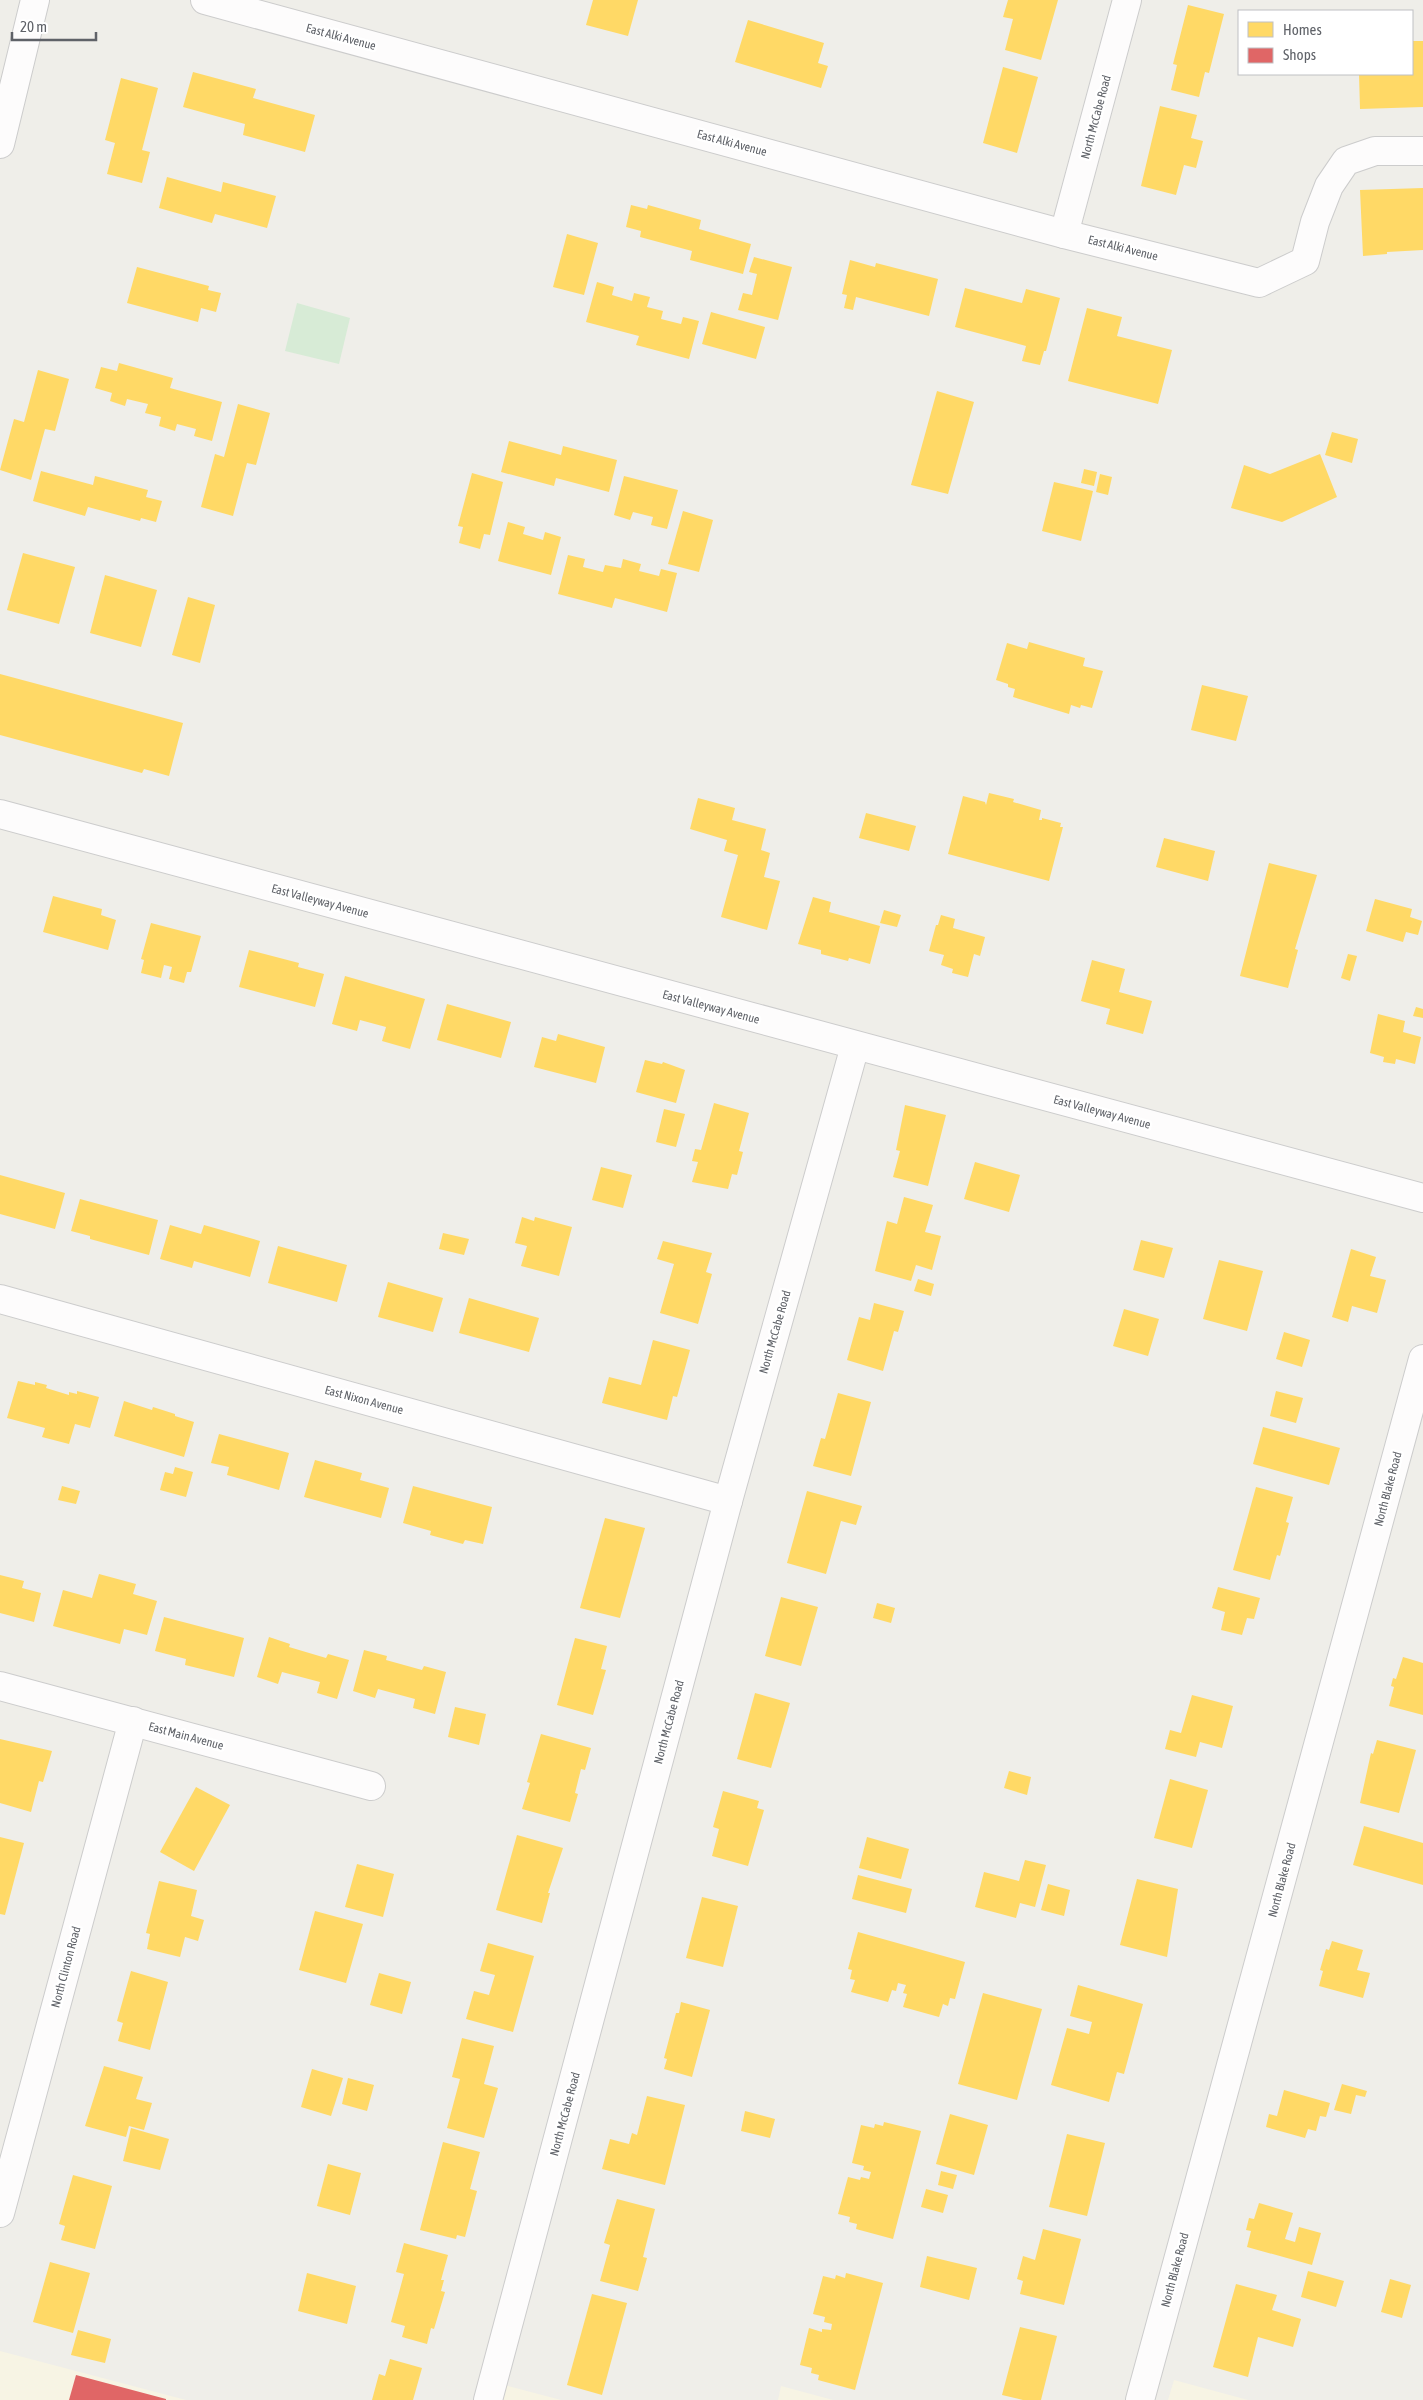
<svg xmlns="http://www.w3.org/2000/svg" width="1423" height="2400" font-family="'Asap Condensed',sans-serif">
  <rect width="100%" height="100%" fill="#efeee9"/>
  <g fill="#f7f4e4">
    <path d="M0 2351 186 2400H0Z"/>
    <path d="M1174 2380 1248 2400H1168Z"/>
    <path d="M504 2385 561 2400H500Z"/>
    <path d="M781 2386 833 2400H778Z"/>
  </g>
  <path fill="#d7ebd6" d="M297 303 350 318 339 364 285 351Z"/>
  <g fill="#ffd966">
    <path d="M593 0H638L628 36 586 25Z"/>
    <path d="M1008 0H1058L1041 60 1005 50 1013 19 1003 17Z"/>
    <path d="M1188 5 1224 14 1209 73 1205 72 1199 97 1171 90 1177 65 1173 64Z"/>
    <path d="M748 20 824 43 818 63 828 66 821 88 735 62Z"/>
    <path d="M1412 41H1423V107L1360 109 1359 74H1412Z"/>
    <path d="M1003 67 1038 77 1017 153 983 143Z"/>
    <path d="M193 72 256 89 253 98 315 115 305 152 243 135 245 124 183 107Z"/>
    <path d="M121 78 158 88 142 150 150 152 142 183 107 174 115 143 105 140Z"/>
    <path d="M1160 106 1197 115 1191 138 1203 141 1196 168 1184 165 1176 195 1141 186Z"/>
    <path d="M167 177 221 192 223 182 276 196 267 228 215 214 212 223 159 208Z"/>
    <path d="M1423 188V250L1387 252V254L1363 256 1360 190Z"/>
    <path d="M631 205 647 209 648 205 701 220 699 229 751 244 743 274 690 260 692 251 640 237 641 231 626 227Z"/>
    <path d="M567 234 598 243 584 295 553 287Z"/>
    <path d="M754 257 792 267 778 320 738 310 743 293 752 295 757 274 749 272Z"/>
    <path d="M850 260 875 267 876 263 938 279 929 316 856 297 853 310 844 308 847 295 842 294Z"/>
    <path d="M137 267 209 286 208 290 221 293 216 312 201 308 198 322 127 303Z"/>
    <path d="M597 282 614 287 612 295 632 301 634 293 650 297 647 307 663 311 661 319 681 324 683 317 699 321 689 359 636 345 639 336 586 322Z"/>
    <path d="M965 288 1022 303 1026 289 1060 298 1046 351H1044L1040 365 1022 361 1026 346 955 327Z"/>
    <path d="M1087 308 1122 317 1117 336 1172 350 1158 404 1068 381Z"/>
    <path d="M711 312 765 327 756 359 702 344Z"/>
    <path d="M119 363 173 378 170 388 222 402 212 441 194 436 196 429 177 424 175 431 159 426 161 417 145 413 148 404 127 399 125 406 110 401 112 393 95 388 101 367 117 371Z"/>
    <path d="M38 370 69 379 55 431 45 429 31 480 0 470 14 419 24 422Z"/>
    <path d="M937 391 974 402 948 494 911 485Z"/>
    <path d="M238 404 270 413 256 465 247 463 233 516 201 507 215 454 224 457Z"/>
    <path d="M1332 432 1358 439 1352 463 1325 455Z"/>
    <path d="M509 441 561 455 563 446 617 460 609 492 556 478 554 486 501 472Z"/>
    <path d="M1320 454 1337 497 1282 522 1231 508 1244 465 1270 474Z"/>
    <path d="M1084 469 1097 472 1094 486 1081 483Z"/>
    <path d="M41 471 93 485 95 476 148 490 146 497 162 501 156 522 141 518 140 521 88 507 85 516 33 501Z"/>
    <path d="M472 473 503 482 490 535 484 534 480 549 459 543 463 527 458 526Z"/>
    <path d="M1100 474 1112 477 1108 495 1096 492Z"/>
    <path d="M624 476 678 490 667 529 651 525 653 517 633 512 630 520 614 515Z"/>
    <path d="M1054 482 1093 491 1081 541 1042 531Z"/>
    <path d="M683 511 713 520 699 572 668 564Z"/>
    <path d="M508 522 525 527 523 534 543 540 545 532 561 537 551 575 498 561Z"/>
    <path d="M23 553 75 567 59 624 7 610Z"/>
    <path d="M568 555 585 559 583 567 603 572 605 565 621 568 623 559 641 564 639 571 659 576 661 569 677 573 667 612 615 598 612 608 558 594Z"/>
    <path d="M105 575 157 590 141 647 90 633Z"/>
    <path d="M188 597 215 605 200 663 172 655Z"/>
    <path d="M1029 642 1085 658 1083 666 1103 671 1092 708 1081 705 1080 708 1071 705 1069 714 1013 697 1015 689 1008 687V684L996 680 1007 643 1027 649Z"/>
    <path d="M0 674 183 723 169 776 144 769 142 773 0 735Z"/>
    <path d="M1202 685 1248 696 1236 741 1191 730Z"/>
    <path d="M989 793 1014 799 1013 802 1041 810 1039 820H1042V818L1061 823 1060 827H1063L1049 881 948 854 963 796 985 802 986 805Z"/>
    <path d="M698 798 735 808 732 820 766 829 761 850 770 853 764 877 780 881 767 930 721 917 738 855 724 851 727 840 690 829Z"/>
    <path d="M866 813 916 826 909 851 859 838Z"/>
    <path d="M1164 838 1215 851 1208 881 1156 867Z"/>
    <path d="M1269 863 1317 875 1295 949 1298 950 1288 988 1240 976Z"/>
    <path d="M53 896 102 909 101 915 116 920 108 950 43 932Z"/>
    <path d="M813 897 831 902 829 912 880 926 870 964 849 958 848 961 821 954V950L798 944Z"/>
    <path d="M1375 899 1412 909 1410 917 1422 921 1418 935 1406 932 1403 942 1366 931Z"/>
    <path d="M884 910 901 915 897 927 880 923Z"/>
    <path d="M941 915 955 919 953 928 985 937 980 956 974 954 968 977 952 973 953 969 941 965 944 955 929 951 936 925H938Z"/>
    <path d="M151 923 201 936 191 972H187L184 983 169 979 172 967 164 965 161 978 141 973 144 960 141 959Z"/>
    <path d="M249 950 299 963 298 967 324 974 315 1007 239 987Z"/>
    <path d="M1348 954 1357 956 1350 981 1341 978Z"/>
    <path d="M1092 960 1125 969 1119 992 1152 1001 1143 1034 1106 1024 1110 1009 1081 1001Z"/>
    <path d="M345 976 425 999 410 1049 382 1041 386 1027 360 1020 357 1031 332 1024Z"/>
    <path d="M447 1004 511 1022 501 1058 437 1040Z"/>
    <path d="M1416 1007 1423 1009V1018L1413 1016Z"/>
    <path d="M1378 1014 1405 1021 1403 1032 1421 1037 1415 1064 1396 1059 1395 1064 1383 1062 1384 1057 1370 1053Z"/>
    <path d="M558 1034 605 1047 596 1083 534 1067 542 1037 556 1041Z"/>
    <path d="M645 1060 662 1064 663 1062 685 1070 676 1103 636 1092Z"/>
    <path d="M714 1103 749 1113 739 1151 743 1152 737 1175 732 1174 728 1189 692 1182 698 1162 692 1161 695 1149 701 1150Z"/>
    <path d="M905 1105 946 1115 928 1186 893 1177 900 1151 896 1150Z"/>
    <path d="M664 1109 685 1114 676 1147 656 1142Z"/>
    <path d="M975 1162 1020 1175 1009 1212 964 1199Z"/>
    <path d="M601 1167 632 1175 623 1208 592 1200Z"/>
    <path d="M0 1175 65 1193 55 1229 0 1214Z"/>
    <path d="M904 1197 933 1205 925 1232 941 1236 932 1270 916 1265 911 1281 875 1271 887 1221 897 1224Z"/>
    <path d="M80 1199 158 1220 149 1255 90 1239V1236L71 1231Z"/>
    <path d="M522 1217 534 1221 535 1217 572 1227 559 1276 521 1266 527 1246 515 1243Z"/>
    <path d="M170 1225 201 1234 204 1225 260 1241 250 1277 194 1261 192 1268 160 1259Z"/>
    <path d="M443 1233 469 1239 464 1255 439 1249Z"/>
    <path d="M1141 1240 1173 1248 1164 1278 1133 1270Z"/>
    <path d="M663 1241 712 1253 706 1272 712 1274 698 1324 660 1313 674 1264 657 1259Z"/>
    <path d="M278 1246 347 1265 337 1302 268 1283Z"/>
    <path d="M1351 1249 1376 1257 1370 1276 1386 1280 1377 1313 1352 1306 1348 1322 1332 1317Z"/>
    <path d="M1219 1260 1263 1271 1247 1331 1203 1319Z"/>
    <path d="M918 1279 934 1284 931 1296 914 1291Z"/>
    <path d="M388 1282 443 1298 433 1332 378 1317Z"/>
    <path d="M469 1298 539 1318 529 1352 459 1333Z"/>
    <path d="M874 1303 904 1311 898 1332 894 1331 883 1371 847 1360 859 1317 870 1320Z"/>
    <path d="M1124 1309 1159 1319 1148 1356 1113 1346Z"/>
    <path d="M1284 1332 1310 1340 1302 1367 1276 1359Z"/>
    <path d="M653 1340 690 1350 677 1397 673 1396 667 1420 602 1403 609 1377 641 1385Z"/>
    <path d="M18 1381 35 1385V1382L47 1385 46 1388 69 1395V1392L77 1394V1391L99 1397 90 1428 75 1424 69 1444 42 1437 45 1428 7 1418Z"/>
    <path d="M1276 1391 1303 1398 1296 1423 1270 1416Z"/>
    <path d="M838 1393 871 1402 851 1476 813 1466 821 1438 825 1439Z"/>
    <path d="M124 1401 152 1410 153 1407 175 1414V1416L194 1422 184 1457 114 1436Z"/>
    <path d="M1263 1427 1340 1448 1329 1485 1253 1464Z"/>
    <path d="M219 1434 289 1453 279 1490 227 1475 229 1467 211 1463Z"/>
    <path d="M315 1460 362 1473 360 1480 389 1488 381 1518 304 1497Z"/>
    <path d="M175 1467 193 1472 186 1497 160 1490 165 1472 173 1474Z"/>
    <path d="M62 1486 80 1491 76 1504 58 1500Z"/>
    <path d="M413 1486 492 1507 483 1544 465 1540 463 1544 430 1535 431 1531 403 1523Z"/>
    <path d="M1256 1487 1293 1497 1286 1522 1289 1523 1280 1556 1277 1555 1270 1580 1233 1570Z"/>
    <path d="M807 1491 862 1506 856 1525 841 1521 826 1574 787 1563Z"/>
    <path d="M605 1518 645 1528 620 1618 580 1608Z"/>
    <path d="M99 1574 136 1584 133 1594 157 1601 147 1635 124 1629 120 1644 53 1626 63 1590 92 1598Z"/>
    <path d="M0 1575 24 1581 22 1588 41 1593 34 1622 0 1613Z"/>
    <path d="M1218 1587 1260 1598 1254 1619 1247 1618 1242 1635 1221 1630 1225 1612 1212 1608Z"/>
    <path d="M781 1597 818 1607 801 1666 765 1656Z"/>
    <path d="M877 1603 895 1608 891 1623 873 1618Z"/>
    <path d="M164 1617 244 1638 234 1677 185 1665 186 1659 155 1651Z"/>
    <path d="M269 1637 290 1644 289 1647 326 1658 328 1654 349 1660 337 1699 317 1693 320 1682 282 1672 278 1684 257 1677Z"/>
    <path d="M575 1638 607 1646 601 1669 606 1670 593 1715 557 1705Z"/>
    <path d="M364 1650 387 1656 386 1660 422 1670 424 1666 446 1672 435 1714 413 1708 415 1699 378 1689 375 1698 353 1691Z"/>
    <path d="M1403 1657 1423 1663V1715L1389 1706 1394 1687 1391 1686 1393 1678 1396 1679Z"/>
    <path d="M755 1693 790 1703 771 1768 737 1759Z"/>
    <path d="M1192 1695 1233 1706 1222 1748 1200 1742 1196 1757 1165 1749 1170 1730 1181 1733Z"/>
    <path d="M455 1707 486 1714 479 1745 448 1737Z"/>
    <path d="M541 1734 591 1748 585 1770 581 1769 575 1793 578 1794 570 1822 522 1809 530 1783 527 1782Z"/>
    <path d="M0 1739 52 1751 43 1782 39 1781 31 1812 0 1803Z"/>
    <path d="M1377 1740 1416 1750 1399 1813 1360 1803 1371 1753 1373 1754Z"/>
    <path d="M1009 1771 1031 1777 1027 1795 1004 1788Z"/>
    <path d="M1170 1779 1208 1790 1192 1848 1154 1838Z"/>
    <path d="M196 1787 230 1805 194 1871 160 1852Z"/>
    <path d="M723 1791 759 1801 757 1808 764 1810 748 1866 712 1856 719 1829 713 1827Z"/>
    <path d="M1364 1826 1423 1843V1885L1353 1865Z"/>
    <path d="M517 1835 563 1848 548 1893H550L542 1923 496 1910Z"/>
    <path d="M0 1837 24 1843 5 1915 0 1914Z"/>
    <path d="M867 1837 909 1849 901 1879 859 1868Z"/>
    <path d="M1025 1860 1046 1865 1035 1907 1020 1903 1016 1918 975 1907 984 1872 1019 1881Z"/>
    <path d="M357 1864 394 1874 383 1917 345 1907Z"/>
    <path d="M858 1875 912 1889 906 1913 852 1899Z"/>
    <path d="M1137 1879 1178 1889 1167 1957 1120 1945Z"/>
    <path d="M159 1881 197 1890 191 1916 204 1920 198 1941 185 1937 180 1957 147 1949 150 1934 146 1933Z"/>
    <path d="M1048 1884 1070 1890 1064 1916 1041 1910Z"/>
    <path d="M702 1897 738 1906 723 1967 686 1958Z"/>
    <path d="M315 1911 363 1924 346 1983 299 1970Z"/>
    <path d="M858 1932 965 1962 955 1999 950 1998 948 2006 943 2004 939 2017 903 2007 907 1994 903 1993 906 1985 898 1983 896 1991 892 1990 888 2002 851 1992 855 1980 850 1979 852 1970 848 1969Z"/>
    <path d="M1332 1941 1363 1950 1357 1970 1370 1973 1363 1998 1319 1986 1323 1971 1320 1970 1326 1949 1329 1950Z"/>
    <path d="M488 1943 534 1956 513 2032 466 2019 474 1991 489 1995 495 1975 480 1971Z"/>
    <path d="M131 1971 168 1982 150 2050 118 2041 123 2023 117 2021Z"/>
    <path d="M379 1973 411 1982 402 2014 370 2005Z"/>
    <path d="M1078 1985 1143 2004 1124 2074 1117 2072 1109 2102 1051 2085 1067 2028 1089 2034 1092 2022 1070 2016Z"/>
    <path d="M983 1993 1042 2009 1017 2100 958 2084Z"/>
    <path d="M681 2002 710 2010 692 2077 664 2069 667 2059 664 2058 676 2013H679Z"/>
    <path d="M462 2038 494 2046 484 2084 498 2088 484 2138 447 2128 460 2079 452 2077Z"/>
    <path d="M104 2066 143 2077 136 2099 152 2103 144 2130 129 2126 126 2137 85 2126Z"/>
    <path d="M312 2069 343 2078 331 2116 301 2107Z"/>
    <path d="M348 2078 374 2085 367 2111 342 2104Z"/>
    <path d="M1342 2084 1367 2091 1365 2097 1356 2095 1351 2114 1334 2110Z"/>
    <path d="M1284 2090 1330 2103 1326 2117 1320 2116 1316 2131 1308 2129 1305 2138 1266 2127 1269 2114 1277 2116Z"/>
    <path d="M647 2096 685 2105 665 2185 602 2169 610 2139 629 2144 632 2133 637 2135Z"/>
    <path d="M745 2111 775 2119 770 2138 741 2131Z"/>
    <path d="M950 2114 988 2125 974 2175 936 2164Z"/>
    <path d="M884 2122 921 2131 893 2239 856 2229 857 2224 849 2222 850 2217 838 2214 848 2177 860 2180 861 2177 869 2179 871 2172 863 2170 864 2166 852 2163 861 2125 874 2128 875 2124 883 2126Z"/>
    <path d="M131 2128 169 2139 160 2170 123 2161Z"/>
    <path d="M1067 2134 1105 2143 1087 2216 1049 2207Z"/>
    <path d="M443 2142 480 2152 470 2189 477 2191 465 2237 457 2235 456 2239 420 2230Z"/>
    <path d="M328 2164 361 2173 350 2215 317 2206Z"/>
    <path d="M941 2171 957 2175 953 2189 938 2185Z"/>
    <path d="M73 2175 112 2186 95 2249 61 2240 65 2226 59 2224Z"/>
    <path d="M926 2189 948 2195 943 2213 921 2207Z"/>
    <path d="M617 2199 655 2209 643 2257 647 2258 638 2291 600 2281 610 2245 604 2243Z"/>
    <path d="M1259 2203 1293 2213 1285 2239 1295 2242 1299 2227 1321 2233 1312 2265 1247 2247 1251 2231 1246 2230 1249 2218 1254 2219Z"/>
    <path d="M1043 2229 1081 2239 1064 2305 1020 2294 1023 2281 1017 2279 1023 2256 1035 2260Z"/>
    <path d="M404 2243 448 2255 441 2280H444L441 2291 445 2292 434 2329 431 2328 427 2344 402 2337 405 2326 391 2322 404 2274 396 2272Z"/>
    <path d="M927 2256 977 2268 969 2300 920 2287Z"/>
    <path d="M50 2262 90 2273 73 2333 33 2322Z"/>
    <path d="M1308 2271 1344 2281 1336 2307 1301 2297Z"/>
    <path d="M307 2273 356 2286 347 2324 298 2311Z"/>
    <path d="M846 2273 883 2283 855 2390 818 2380 819 2375 811 2373 812 2368 800 2365 809 2328 822 2332V2329L831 2330 832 2324 824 2322 825 2317 813 2314 823 2276 835 2279 836 2275 845 2278Z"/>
    <path d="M1390 2279 1411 2285 1402 2318 1381 2312Z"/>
    <path d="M1236 2284 1277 2295 1272 2310 1301 2319 1293 2347 1258 2337 1248 2377 1213 2367Z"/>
    <path d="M592 2294 627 2303 602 2395 567 2385Z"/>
    <path d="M1020 2327 1057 2336 1041 2400H1023L1002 2395Z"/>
    <path d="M78 2330 111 2339 105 2363 71 2355Z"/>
    <path d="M390 2359 422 2368 413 2400H372L379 2374 385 2376Z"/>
  </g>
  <path fill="#e06666" d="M76 2375 166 2399V2400H69Z"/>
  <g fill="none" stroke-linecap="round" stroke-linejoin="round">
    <defs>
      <g id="minor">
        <path d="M205 0 1064 234 1259 283 1305 261 1315 222 1329 186 1346 161 1375 151H1423"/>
        <path d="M1064 234 1127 0"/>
        <path d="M0 814 1423 1198"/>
        <path d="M0 1299 728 1501"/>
        <path d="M0 1686 371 1786"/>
        <path d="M0 2213 133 1721"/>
        <path d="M488 2400 728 1501 855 1046"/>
        <path d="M1140 2400 1423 1359"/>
      </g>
      <path id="tertiary" d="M0 144 35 0"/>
    </defs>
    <use href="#minor" stroke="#ccc" stroke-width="30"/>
    <use href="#tertiary" stroke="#ccc" stroke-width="30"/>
    <use href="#minor" stroke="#fdfcfc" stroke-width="28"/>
    <use href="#tertiary" stroke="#fdfcfc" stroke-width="28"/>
  </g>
  <g text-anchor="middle" stroke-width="5" stroke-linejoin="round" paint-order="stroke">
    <g font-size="12" fill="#5f6268" stroke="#fff">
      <text transform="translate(341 37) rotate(15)" y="4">East Alki Avenue</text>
      <text transform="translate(1096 117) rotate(-75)" y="4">North McCabe Road</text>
      <text transform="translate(732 143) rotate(15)" y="4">East Alki Avenue</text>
      <text transform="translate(1123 248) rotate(14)" y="4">East Alki Avenue</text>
      <text transform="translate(320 901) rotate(15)" y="4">East Valleyway Avenue</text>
      <text transform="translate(711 1007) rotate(15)" y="4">East Valleyway Avenue</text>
      <text transform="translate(1102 1112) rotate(15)" y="4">East Valleyway Avenue</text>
      <text transform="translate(775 1332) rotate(-74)" y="4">North McCabe Road</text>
      <text transform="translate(364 1400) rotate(15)" y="4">East Nixon Avenue</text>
      <text transform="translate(1388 1489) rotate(-75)" y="4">North Blake Road</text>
      <text transform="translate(669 1722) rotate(-75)" y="4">North McCabe Road</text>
      <text transform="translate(186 1736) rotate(15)" y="4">East Main Avenue</text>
      <text transform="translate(1282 1880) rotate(-75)" y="4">North Blake Road</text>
      <text transform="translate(66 1967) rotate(-75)" y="4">North Clinton Road</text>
      <text transform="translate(565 2114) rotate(-75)" y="4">North McCabe Road</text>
      <text transform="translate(1175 2270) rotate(-75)" y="4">North Blake Road</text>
    </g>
  </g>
  <rect x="1238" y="10" width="175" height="65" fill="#ffffff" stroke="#bfc0c3"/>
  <rect x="1248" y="22" width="25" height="15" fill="#ffd966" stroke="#bfc0c3"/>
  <text x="1283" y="35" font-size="15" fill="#5f6268">Homes</text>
  <rect x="1248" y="48" width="25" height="15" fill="#e06666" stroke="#bfc0c3"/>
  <text x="1283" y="60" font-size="15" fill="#5f6268">Shops</text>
  <path d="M12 32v8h84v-8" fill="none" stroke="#5f6268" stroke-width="2.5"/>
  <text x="20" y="32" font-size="15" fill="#5f6268" stroke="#ffffff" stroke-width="4" paint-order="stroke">20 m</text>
</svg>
